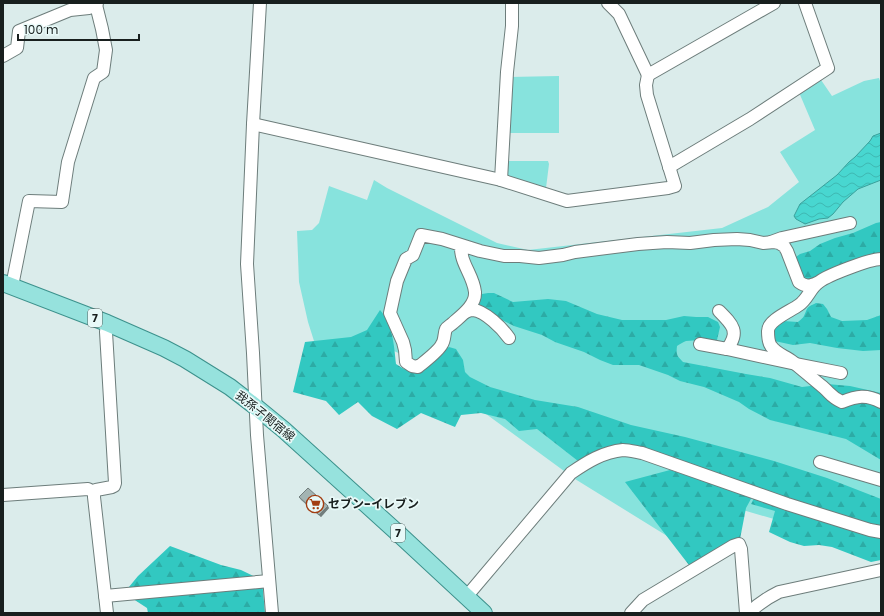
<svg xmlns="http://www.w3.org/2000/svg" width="884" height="616" font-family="Poppins,'Noto Sans JP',sans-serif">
  <defs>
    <pattern id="forest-firs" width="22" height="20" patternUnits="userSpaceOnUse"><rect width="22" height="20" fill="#32c8c1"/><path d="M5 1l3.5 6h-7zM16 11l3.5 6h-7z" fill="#2caba5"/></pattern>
    <pattern id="water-waves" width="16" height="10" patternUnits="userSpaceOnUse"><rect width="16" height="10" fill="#48d7d0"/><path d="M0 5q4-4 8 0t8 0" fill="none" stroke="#3eb8b2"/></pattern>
  </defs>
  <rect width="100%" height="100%" fill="#dbeceb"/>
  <g fill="#87e3dd">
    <path d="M559 76V133H506L509 77Z"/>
    <path d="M819 77 832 96 864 81 879 78 881 84V545L835 537 736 508 693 552 575 479 408 357 382 346 314 341 308 322 299 282 297 231 312 230 319 223 329 186 367 200 374 180 387 188 497 243 528 250 722 228 768 207 799 182 780 152 815 130 798 90Z"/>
    <path d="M505 161H548L549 164 546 188 507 180Z"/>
  </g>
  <g fill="url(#forest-firs)">
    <path d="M881 222V252L858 258 834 269 821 279 800 281 794 264 796 257 800 254 810 251 820 244 835 238 853 233 876 223Z"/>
    <path d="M488 293H494L513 302 548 299 566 301 597 314 622 320H666L684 316 696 317H708L718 322 720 327 717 340C705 343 697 339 686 341 683 342 680 344 677 346 676 355 677 356 683 362L746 374 770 378 802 387 827 384 850 386 881 393V460L846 439 770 420 749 409 739 402 704 387 680 381 668 375 639 365H613L600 360 584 352 555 342 542 335 514 326 486 312 478 307 477 298 482 294Z"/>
    <path d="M816 303 823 304 827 309 831 317 842 321 867 320 881 315V350L863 351 837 348 810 343 793 345 770 340 769 331 783 321 798 322C799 321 803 318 804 316 808 308 805 308 816 303Z"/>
    <path d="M380 310C393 325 394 345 396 364L404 369 416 371 449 347 456 349 463 360 465 372 470 377 490 387 535 400 578 407 631 425 685 437 774 461 827 478 881 499V528L870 525 670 459 603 450 589 454 578 461 537 429 519 431 505 419 481 413 461 415 455 427 421 413 397 429 372 416 358 402 339 415 326 401 293 392 305 342 351 337 367 330Z"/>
    <path d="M670 470 752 497 746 508 740 539 692 569 625 482Z"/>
    <path d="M754 498 874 537 881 538V560L871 562 832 547 819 545 804 546 790 542 769 532 775 511 751 504Z"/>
    <path d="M170 546 221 565 241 570 262 580 265 613H148L147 608 124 593 138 576Z"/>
  </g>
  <path fill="url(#water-waves)" stroke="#3aa09b" d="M881 133V180L858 189 843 202 833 214 828 218 819 219 805 224 796 219 794 216 800 204 837 175 849 162 855 157 870 141 873 136Z"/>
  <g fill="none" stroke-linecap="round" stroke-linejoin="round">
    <defs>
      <g id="minor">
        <path d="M260 3 253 124 247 264 253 353 257 435 272 613"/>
        <path d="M608 3 619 14 648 75 774 3"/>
        <path d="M3 56 17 48 19 31 70 10 89 8 96 5 97 3"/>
        <path d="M253 124 501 180 567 201 668 188 675 186 647 95 646 85 648 75"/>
        <path d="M669 167 750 119 828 68 805 3"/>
        <path d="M501 180 507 72 512 26V3"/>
        <path d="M771 242 782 238 850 223"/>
        <path d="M461 245C460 264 473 274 475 292 476 305 462 315 453 323 451 325 447 327 446 329 444 333 445 340 442 344 439 351 424 362 418 367L412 366 406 362 405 350 403 342 390 313 397 281 406 259 413 255 421 235 442 239 480 251 504 256H520L539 258 563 255 575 252 638 244 667 242 690 243 714 240 737 239 750 240 763 243 774 242 779 243 784 246 787 251 799 282C806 287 810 286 817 283"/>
        <path d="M881 259C870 259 828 275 819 282 810 288 808 299 799 305 791 311 768 320 768 331 768 336 768 342 771 346 776 354 786 356 793 362 803 370 813 379 823 387 831 394 831 397 842 402 857 396 866 394 881 402"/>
        <path d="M12 286 29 201 62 202 68 162 94 78 103 72 106 50 102 29 96 5"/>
        <path d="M719 311C733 325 740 332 727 349"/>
        <path d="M466 312C468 311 471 310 473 310 485 311 502 328 509 338"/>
        <path d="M700 344 727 349 796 364 841 373"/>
        <path d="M820 462 881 480"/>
        <path d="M3 495 88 489 94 492"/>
        <path d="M105 596 269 581"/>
        <path d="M467 596 571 473C587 462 603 452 623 450 629 450 636 452 642 453L787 504 870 530 881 532"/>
        <path d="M107 613 94 497V492L96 490 112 487 114 486 115 483 106 332 107 323"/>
        <path d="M631 613 643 600 733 546 739 544 741 549 746 613"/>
        <path d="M749 613C758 604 767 598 779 592L881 570"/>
      </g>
      <path id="major" d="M3 283 107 323 164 348 185 359 230 387 256 407 284 430 400 535 484 613"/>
    </defs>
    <use href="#minor" stroke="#6d7d7b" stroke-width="14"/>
    <use href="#major" stroke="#3c918c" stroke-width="18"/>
    <use href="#minor" stroke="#fff" stroke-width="12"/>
    <use href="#major" stroke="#96e2dd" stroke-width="16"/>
  </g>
  <path fill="#8c9b99" d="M299 497 329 508 321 517 301 500Z"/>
  <path fill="#727e7d" d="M328 506 329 508 321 517 319 515Z"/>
  <path fill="#a3b4b2" stroke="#727e7d" d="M308 488 328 506 319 515 299 497Z"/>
  <defs>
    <symbol id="supermarket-ring" viewBox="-11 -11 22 22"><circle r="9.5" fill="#e8f9f8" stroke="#a23d11" stroke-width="1.5"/><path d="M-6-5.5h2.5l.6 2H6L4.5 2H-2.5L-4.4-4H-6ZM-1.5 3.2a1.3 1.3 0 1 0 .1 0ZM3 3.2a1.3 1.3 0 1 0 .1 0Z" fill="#a23d11"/></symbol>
  </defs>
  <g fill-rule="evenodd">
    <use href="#supermarket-ring" x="305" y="494" width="20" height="20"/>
  </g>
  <g text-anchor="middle" stroke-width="3.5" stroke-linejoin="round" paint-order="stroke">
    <g fill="#e8f9f8" stroke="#56605f" stroke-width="1">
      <rect x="88" y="309" width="14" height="18" rx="3"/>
      <rect x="391" y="524" width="14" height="18" rx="3"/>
    </g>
    <g font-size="11" font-weight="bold" fill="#181f1e">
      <text x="95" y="322">7</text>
      <text x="398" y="537">7</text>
    </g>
    <g font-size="12" fill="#181f1e" stroke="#e8f9f8">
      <text transform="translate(265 416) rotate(39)" y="4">我孫子関宿線</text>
    </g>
    <g font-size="12" font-weight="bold" fill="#181f1e" stroke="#e8f9f8" text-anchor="start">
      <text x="328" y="508">セブン-イレブン</text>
    </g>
  </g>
  <rect width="884" height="616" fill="none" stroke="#181f1e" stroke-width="8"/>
  <path d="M18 34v6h121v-6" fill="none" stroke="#181f1e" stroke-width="2"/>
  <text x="24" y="34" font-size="12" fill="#181f1e" stroke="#e8f9f8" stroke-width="3" paint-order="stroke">100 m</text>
</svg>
